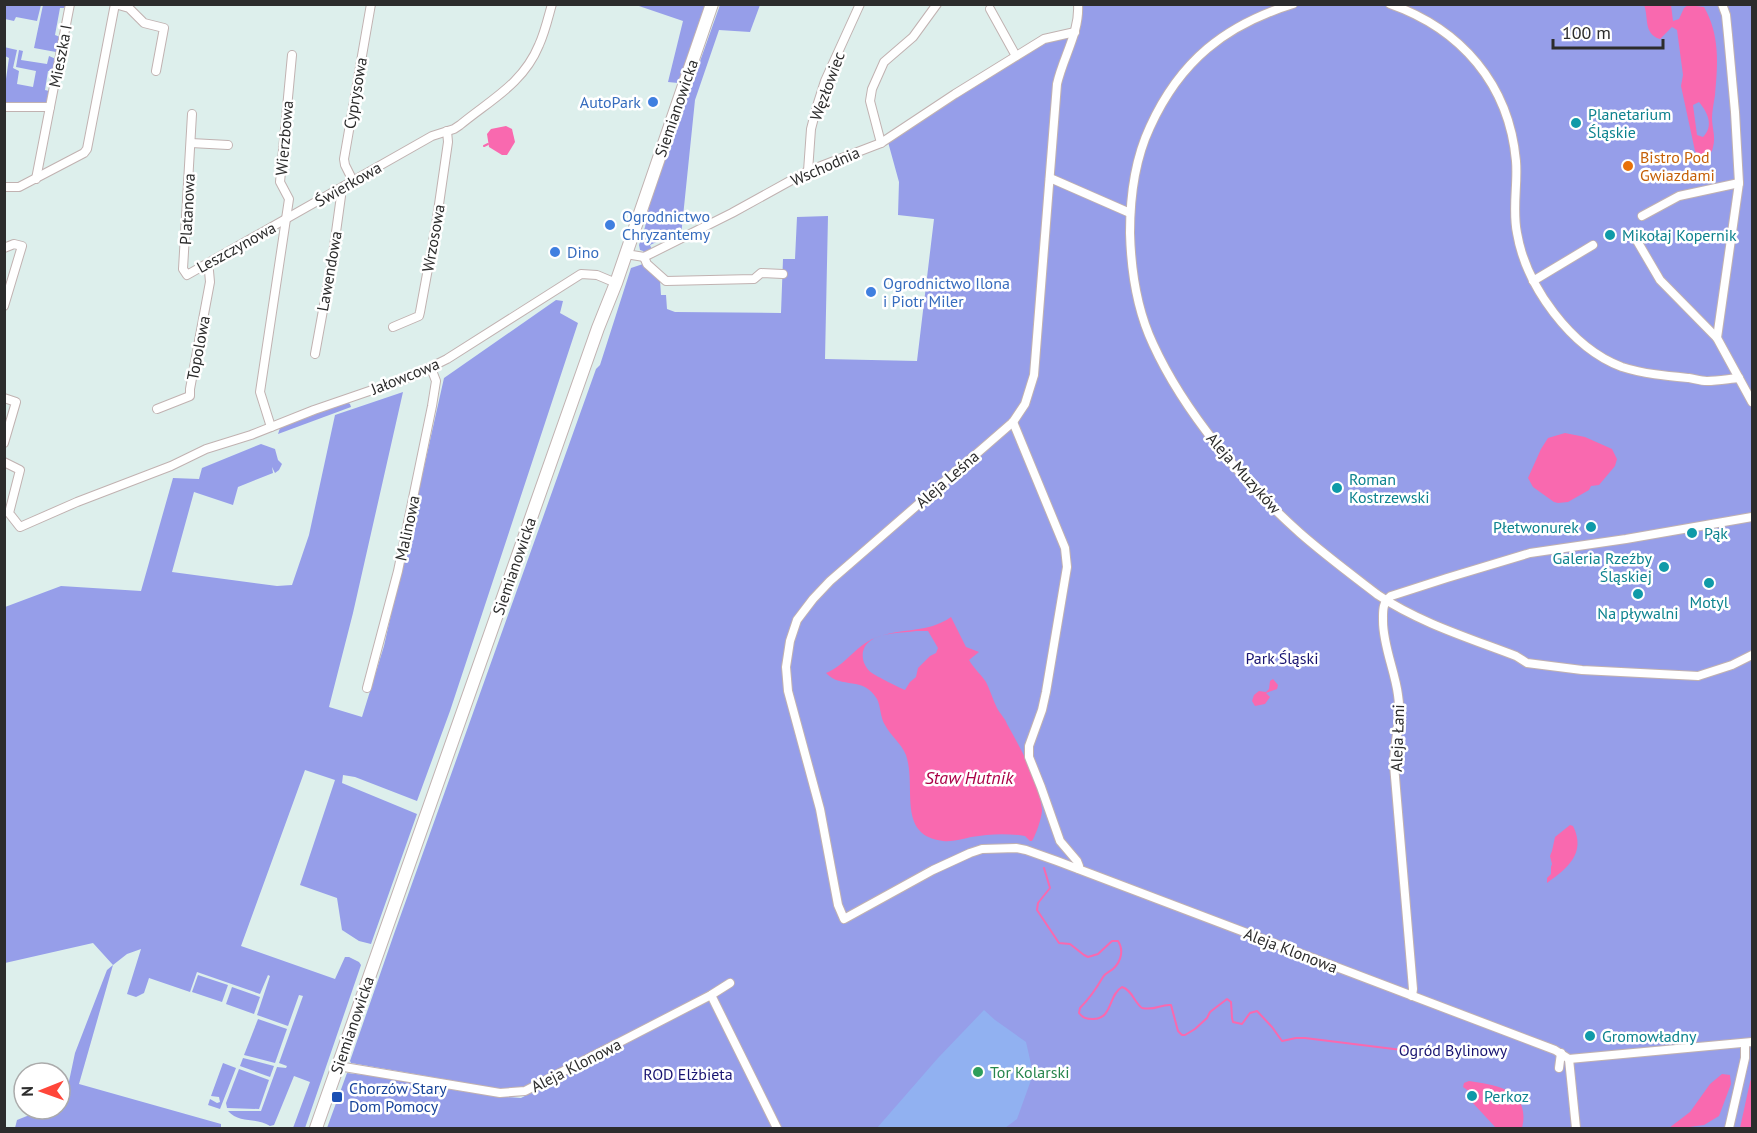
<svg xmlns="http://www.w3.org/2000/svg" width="1757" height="1133" font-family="'PT Sans',sans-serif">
  <rect width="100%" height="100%" fill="#ddefec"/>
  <g fill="#969ee9">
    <path d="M4 5H41L37 21 16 17 14 21 5 19Z"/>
    <path d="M43 5H66L64 8H60L55 35 60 37 57 50 56 52 34 48Z"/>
    <path d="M636 5H706L678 83 668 82 683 21Z"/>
    <path d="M720 5H760L750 32 719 30 695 100 681 236 666 244 663 239 650 245 652 250 645 254 643 251 640 250 639 245 645 227 650 202Z"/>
    <path d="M1078 5H1752V1128H779L715 997 524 1088 507 1090 351 1063 350 1061 394 934 596 369 600 365 631 268 643 264 660 280 661 295H666L667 309 675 312 781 313 783 259H795L797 217 828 216 825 359 917 361 934 219 898 215 899 182 888 142 1044 42 1069 36Z"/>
    <path d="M4 47 17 50 13 68 19 71 17 84 33 87 36 71 16 67 19 50 23 51 21 60 47 64 49 56 56 59 53 71H48L45 90 49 91 47 103H5V86L9 58 5 56Z"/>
    <path d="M556 300 563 301 560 313 578 323 450 711 417 801 355 777 343 775 342 783 417 814 371 944 359 941 342 930 337 898 300 885 335 780 305 770 241 946 335 979 345 957H349L359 962 361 965 305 1128H293L310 1082 294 1076 274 1125 270 1126C257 1117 239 1124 228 1111H261L277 1067 286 1068 287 1066 279 1063 303 996 299 995 288 1026 257 1015 270 976 268 975 260 994 197 972 190 992 149 978 144 993 136 997 127 994 141 949 127 954 113 965 79 1084 221 1124V1128H15L17 1120 37 1112 60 1109 68 1086 75 1053 107 970 113 965 93 943 5 963V607L61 586 141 591 173 478 199 479 202 468 261 444 275 449 278 460 282 464 279 470 275 473 272 467 273 473 238 487 233 505 194 492 172 572 277 586 292 585 309 535 335 415 403 392 353 613 329 707 362 717 384 646 444 378Z"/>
    <path d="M347 402 350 404 351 407 278 434 280 428Z"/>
    <path d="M198 975 228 985 222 1002 192 992Z"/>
    <path d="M232 987 260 997 254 1014 226 1004Z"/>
    <path d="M712 999 775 1128H327L347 1073C405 1078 462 1095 521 1098Z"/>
    <path d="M258 1019 287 1029 275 1063 244 1055Z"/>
    <path d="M243 1058 274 1066 270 1077 240 1066Z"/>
    <path d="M223 1063 236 1068 220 1109 208 1105 210 1099 217 1103 220 1102 219 1097 211 1096Z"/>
    <path d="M239 1069 269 1080 259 1109 227 1108 226 1103Z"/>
  </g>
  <path fill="#91b1f1" d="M984 1010 995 1020 1026 1042 1031 1064V1080L1017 1119 1005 1128H877L938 1058Z"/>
  <g fill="#f969af" fill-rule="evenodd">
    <path d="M1644 5H1671L1673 21 1679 19 1684 8 1688 5 1704 7C1720 35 1718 64 1715 95 1714 102 1712 111 1712 118 1712 128 1716 137 1713 147 1712 154 1707 156 1700 158L1695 151 1681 86 1683 75 1677 30 1672 27 1660 39C1643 34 1649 17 1644 5ZM1699 102C1708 113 1714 126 1703 137L1697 135 1693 105Z"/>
    <path d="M506 126 512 129 515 142 507 155H502L489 147 487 134 491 129Z"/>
    <path d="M1565 433 1585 437 1612 449 1617 459 1615 466 1599 485 1591 486 1589 490 1568 502 1558 503 1554 502 1533 487 1528 478 1541 449 1548 438Z"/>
    <path d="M951 617 966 647 979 652 969 660C974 669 981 674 986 682 990 690 993 700 997 708 1000 714 1005 718 1007 724 1021 749 1039 781 1042 810 1042 817 1036 835 1032 841H1030L1025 836C1006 833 989 834 971 837 962 839 953 842 943 841 896 835 917 788 906 755 901 743 891 736 885 725 880 717 881 707 877 699 863 675 842 690 826 673 846 665 855 646 875 638 901 627 927 634 951 617ZM916 631H928L938 648 936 653 930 656 918 668 916 677 910 682 905 690C900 688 876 676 872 673 861 665 859 649 870 641 882 632 902 633 916 631Z"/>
    <path d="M1273 679 1278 685 1277 689 1266 693 1270 697 1265 704 1255 706 1252 701 1254 695 1259 691 1266 692 1269 689 1270 681Z"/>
    <path d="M1570 825 1573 826C1587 854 1566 869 1547 883V878L1551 874V867L1552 864 1550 856 1552 851 1555 837Z"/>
    <path d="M1722 1074 1730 1075 1731 1084 1719 1116 1704 1125 1682 1128H1669L1690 1112 1710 1084Z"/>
    <path d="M1752 1076V1128H1740L1750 1082Z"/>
    <path d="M1469 1081C1497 1085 1531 1090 1522 1128H1496L1472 1102 1473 1094 1463 1087 1464 1083Z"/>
  </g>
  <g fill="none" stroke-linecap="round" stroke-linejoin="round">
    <g stroke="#f969af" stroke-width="2">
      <path d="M484 146 488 144"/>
      <path d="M1044 868 1050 888 1038 903 1037 910 1059 943 1070 944 1084 955 1088 957 1098 954 1112 941H1118C1124 950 1121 961 1114 968 1110 972 1106 972 1103 977 1096 989 1090 998 1080 1008L1079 1013C1083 1018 1086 1019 1093 1019 1113 1019 1108 995 1122 987 1132 990 1134 1002 1142 1008 1156 1011 1160 1004 1171 1005L1178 1031 1182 1035H1185L1195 1029 1207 1018 1210 1012 1227 999 1231 1002 1232 1018 1233 1022 1242 1024 1250 1013 1257 1011 1272 1027 1282 1041 1296 1038H1305L1410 1051"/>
    </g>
    <defs>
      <g id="street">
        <path d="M115 4 129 8 144 23 164 28 156 71"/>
        <path d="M1078 4C1080 32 1063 57 1057 84L1034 375 1025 404 1013 422 830 581 813 599 797 620 790 641 786 667 788 691 820 809 838 905 844 919 933 870 970 853 982 849 1016 848 1026 850 1057 861 1555 1050 1569 1059 1752 1042"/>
        <path d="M1293 4C1225 25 1180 61 1150 127 1135 159 1130 198 1130 233 1131 270 1137 310 1153 344 1184 412 1244 483 1300 533 1325 555 1352 575 1378 595 1420 623 1469 638 1516 656L1527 663 1582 670 1698 676 1732 665 1752 655"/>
        <path d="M1390 4C1461 29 1509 84 1516 161 1518 185 1512 209 1517 233 1526 286 1571 348 1622 367 1644 374 1667 376 1689 378 1695 379 1701 381 1707 381 1718 381 1728 379 1739 378"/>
        <path d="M1722 4 1726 15 1728 35 1735 112 1739 183 1717 338 1752 402"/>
        <path d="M990 9 1016 56"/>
        <path d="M4 107H50"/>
        <path d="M192 114 183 269 187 275 432 136 454 129 460 125C490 100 523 84 539 45 545 32 548 18 552 4"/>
        <path d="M191 143 228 145"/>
        <path d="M881 143 870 101 872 89 884 62 913 37 937 4"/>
        <path d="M808 171 811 129 817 106 825 81 860 4"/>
        <path d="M1050 178 1130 213"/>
        <path d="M36 179 70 4"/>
        <path d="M353 181 345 165 344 159 371 4"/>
        <path d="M4 187H19L84 153 87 149 115 4"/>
        <path d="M1642 216 1679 196 1739 183"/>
        <path d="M1633 234 1660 280 1717 338"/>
        <path d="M4 248 14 244 22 246 4 306"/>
        <path d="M626 254 644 257 732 213 808 171 881 143 955 94 1044 39 1075 32"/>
        <path d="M644 257 647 264 666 281 754 279 761 273 783 274"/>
        <path d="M1533 281 1593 245"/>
        <path d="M393 327 419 316 420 312 436 225 448 142 447 131"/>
        <path d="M315 354 332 261 341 196 339 189"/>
        <path d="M4 398 16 402 4 443"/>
        <path d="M157 409 190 396V389L210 282 209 271 206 265"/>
        <path d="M1013 422 1065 548 1067 567 1046 692 1042 710 1029 746V757L1041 787 1060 841 1077 861 1079 866V869"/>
        <path d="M271 427 260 392 289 199 280 182 292 55"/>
        <path d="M4 462 20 470 9 513 20 527 77 502 171 466 206 449 251 435 314 410 413 376 447 359 581 274 597 275 616 283"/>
        <path d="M367 688 398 571 432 406 436 381 431 368"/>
        <path d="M711 995 777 1128"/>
        <path d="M1412 996 1413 989 1394 765C1394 742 1402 718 1398 695 1395 671 1383 646 1383 621 1383 611 1382 603 1391 596L1447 578 1530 553 1626 539 1752 517"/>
        <path d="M1569 1059 1576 1128"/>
        <path d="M338 1066 500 1093 525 1091 711 995 730 983"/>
        <path d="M1559 1068 1561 1053"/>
        <path d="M1729 1128 1745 1058V1043"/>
      </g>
      <path id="secondary" d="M316 1128 598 328 616 283 712 4"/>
    </defs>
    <use href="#street" stroke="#c1b2b1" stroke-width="10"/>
    <use href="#secondary" stroke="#c1b2b1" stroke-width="14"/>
    <use href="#street" stroke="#fff" stroke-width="8"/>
    <use href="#secondary" stroke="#fff" stroke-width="12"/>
  </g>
  <g fill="#3f7fe0" stroke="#fff" stroke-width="2">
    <circle cx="653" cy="102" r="6"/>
    <circle cx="610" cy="225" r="6"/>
    <circle cx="555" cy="252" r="6"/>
    <circle cx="871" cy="292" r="6"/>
  </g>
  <g fill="#0f9aa8" stroke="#fff" stroke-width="2">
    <circle cx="1576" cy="123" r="6"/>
    <circle cx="1610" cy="235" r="6"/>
    <circle cx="1337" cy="488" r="6"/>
    <circle cx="1591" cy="527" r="6"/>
    <circle cx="1692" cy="533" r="6"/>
    <circle cx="1664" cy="567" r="6"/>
    <circle cx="1709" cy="583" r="6"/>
    <circle cx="1638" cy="594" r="6"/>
    <circle cx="1590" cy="1036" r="6"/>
    <circle cx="1472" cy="1096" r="6"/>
  </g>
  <circle fill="#e8710a" stroke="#fff" stroke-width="2" cx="1628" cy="166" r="6"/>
  <circle fill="#2e9e5b" stroke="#fff" stroke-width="2" cx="978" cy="1072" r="6"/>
  <rect fill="#1a4fb4" stroke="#fff" stroke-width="2" x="331" y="1091" width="12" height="12" rx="3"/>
  <g text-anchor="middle" stroke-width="5" stroke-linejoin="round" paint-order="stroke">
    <g font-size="16" fill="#2c2c2c" stroke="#fff">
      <text transform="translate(60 56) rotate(-79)" y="6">Mieszka I</text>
      <text transform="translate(827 86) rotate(-70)" y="6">Węzłowiec</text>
      <text transform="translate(355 93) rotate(-80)" y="6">Cyprysowa</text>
      <text transform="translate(676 108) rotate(-71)" y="6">Siemianowicka</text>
      <text transform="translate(284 138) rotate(-85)" y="6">Wierzbowa</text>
      <text transform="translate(825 166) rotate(-24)" y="6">Wschodnia</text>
      <text transform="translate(348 184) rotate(-30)" y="6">Świerkowa</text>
      <text transform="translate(187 209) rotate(-87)" y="6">Platanowa</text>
      <text transform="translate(433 238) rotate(-80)" y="6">Wrzosowa</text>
      <text transform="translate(236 247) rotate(-29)" y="6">Leszczynowa</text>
      <text transform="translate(329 271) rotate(-80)" y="6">Lawendowa</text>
      <text transform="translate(198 348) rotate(-79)" y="6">Topolowa</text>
      <text transform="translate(405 376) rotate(-22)" y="6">Jałowcowa</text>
      <text transform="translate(1244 473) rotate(48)" y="6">Aleja Muzyków</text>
      <text transform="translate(947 479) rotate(-41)" y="6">Aleja Leśna</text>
      <text transform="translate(407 528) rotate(-78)" y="6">Malinowa</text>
      <text transform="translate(514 566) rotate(-71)" y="6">Siemianowicka</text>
      <text transform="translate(1397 738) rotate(-88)" y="6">Aleja Łani</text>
      <text transform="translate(1291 950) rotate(21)" y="6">Aleja Klonowa</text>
      <text transform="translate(352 1025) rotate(-71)" y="6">Siemianowicka</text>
      <text transform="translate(576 1065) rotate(-27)" y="6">Aleja Klonowa</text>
    </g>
    <g font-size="16" fill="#366cbe" stroke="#fff" text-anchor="start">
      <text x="641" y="108" text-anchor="end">AutoPark</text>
      <text x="622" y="222">Ogrodnictwo<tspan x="622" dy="18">Chryzantemy</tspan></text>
      <text x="567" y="258">Dino</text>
      <text x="883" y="289">Ogrodnictwo Ilona<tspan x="883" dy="18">i Piotr Miler</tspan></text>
    </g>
    <g font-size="16" fill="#0d838f" stroke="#fff" text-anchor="start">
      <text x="1588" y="120">Planetarium<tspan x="1588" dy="18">Śląskie</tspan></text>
      <text x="1622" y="241">Mikołaj Kopernik</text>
      <text x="1349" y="485">Roman<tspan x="1349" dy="18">Kostrzewski</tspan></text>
      <text x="1579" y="533" text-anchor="end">Płetwonurek</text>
      <text x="1704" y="539">Pąk</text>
      <text x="1652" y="564" text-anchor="end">Galeria Rzeźby<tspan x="1652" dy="18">Śląskiej</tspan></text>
      <text x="1709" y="608" text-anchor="middle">Motyl</text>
      <text x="1638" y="619" text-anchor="middle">Na pływalni</text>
      <text x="1602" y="1042">Gromowładny</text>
      <text x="1484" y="1102">Perkoz</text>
    </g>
    <g font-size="16" fill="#c56008" stroke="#fff" text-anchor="start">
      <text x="1640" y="163">Bistro Pod<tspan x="1640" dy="18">Gwiazdami</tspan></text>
    </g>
    <g font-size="16" fill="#181471" stroke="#fff">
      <text x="1282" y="664">Park Śląski</text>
      <text x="1453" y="1056">Ogród Bylinowy</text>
      <text x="688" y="1080">ROD Elżbieta</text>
    </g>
    <g font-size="16" fill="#27864d" stroke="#fff" text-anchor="start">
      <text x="990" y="1078">Tor Kolarski</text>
    </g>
    <g font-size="16" fill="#164399" stroke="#fff" text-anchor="start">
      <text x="349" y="1094">Chorzów Stary<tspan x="349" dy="18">Dom Pomocy</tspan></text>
    </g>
    <g font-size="18" font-style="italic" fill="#aa0247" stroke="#fff">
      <text x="969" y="784">Staw Hutnik</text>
    </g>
  </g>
  <rect width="1757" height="1133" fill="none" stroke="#2c2c2c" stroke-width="12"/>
  <g transform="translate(42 1091) rotate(269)"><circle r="28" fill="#ffffff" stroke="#ababab" stroke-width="1.5"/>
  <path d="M0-4.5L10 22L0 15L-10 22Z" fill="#ff463a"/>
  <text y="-9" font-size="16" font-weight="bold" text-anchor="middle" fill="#2c2c2c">N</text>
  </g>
  <path d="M1553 39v9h110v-9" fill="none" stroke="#2c2c2c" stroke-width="3"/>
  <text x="1562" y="39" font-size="18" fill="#2c2c2c" stroke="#ffffff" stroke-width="4.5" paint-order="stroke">100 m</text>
</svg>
